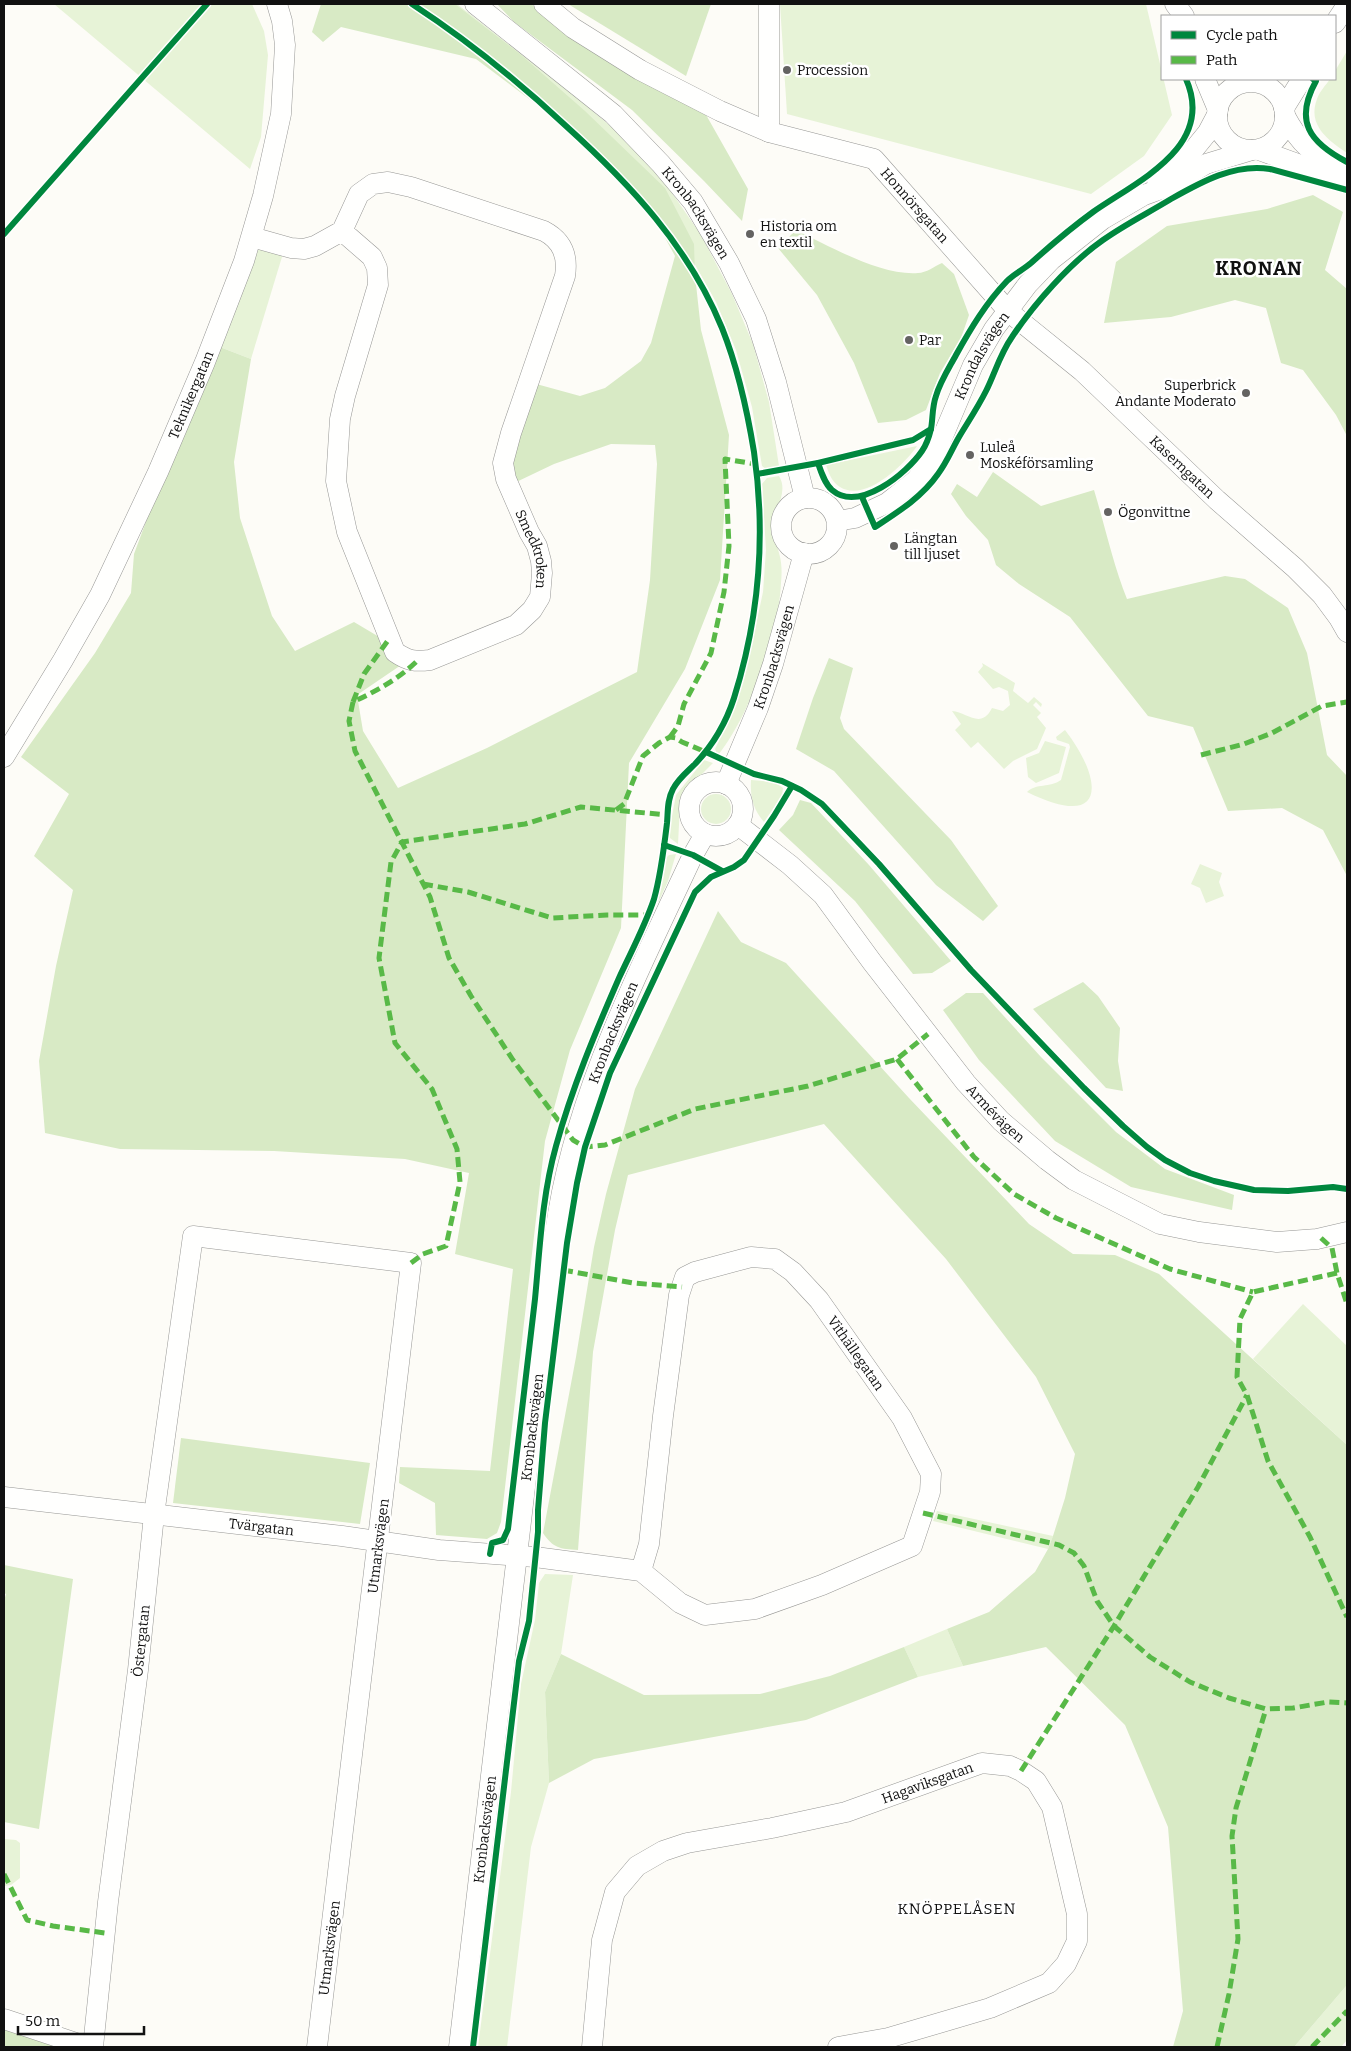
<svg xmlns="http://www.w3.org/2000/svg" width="1351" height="2051" font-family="Bitter,serif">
  <rect width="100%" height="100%" fill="#fdfcf7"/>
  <g fill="#e7f3d7">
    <path d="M54 4H252L264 31 268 55 261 137 250 169Z"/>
    <path d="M422 4H457L570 92 614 129 649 165 670 190 701 235 732 294 753 344 769 402 779 466 766 469 762 466 752 407 736 350 716 302 685 247 652 202Z"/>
    <path d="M780 4H1146L1172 115 1144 156 1091 194 787 114Z"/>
    <path d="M1347 51V153C1328 140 1307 125 1317 99 1319 92 1326 85 1330 79H1335V71Z"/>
    <path d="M252 237 285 247 251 359 212 344Z"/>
    <path d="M917 446C905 464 865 503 840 487 832 482 829 474 826 465Z"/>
    <path d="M779 476C789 492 774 510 773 527 773 537 777 544 779 553 782 563 782 573 781 583 779 634 750 714 719 754H717L715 749 734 710 750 653 763 592 766 550 762 484 767 478Z"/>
    <path d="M982 663 1015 683 1013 691 1028 703 1034 697 1042 704 1041 707 1036 702 1033 705 1041 713 1037 717 1046 728 1037 749 1013 761 1004 769 978 742 971 748 955 730 961 724 952 711C967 712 981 730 992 708L1003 711 1010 705 1008 691 999 687 993 689 978 672 983 666Z"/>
    <path d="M1065 730C1105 782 1106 831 1027 792 1036 783 1050 788 1061 780L1070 747 1069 744 1057 740 1056 737Z"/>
    <path d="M1045 741 1066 747 1059 773 1036 783 1028 777 1026 758 1039 753Z"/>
    <path d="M704 760 713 763 684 792 680 805 678 844 670 838 669 832 676 795Z"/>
    <path d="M751 780C761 781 774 780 783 788L782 796 764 822C753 809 750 797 751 780Z"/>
    <circle cx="716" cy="809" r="15"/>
    <path d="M676 854 668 881 658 903 666 858 669 855Z"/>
    <path d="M1200 864 1222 873 1219 882 1224 896 1206 903 1200 888 1191 884Z"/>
    <path d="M1303 1304 1347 1346V1445L1253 1359Z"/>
    <path d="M937 1511 1053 1536 1048 1549 933 1521Z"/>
    <path d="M545 1574 573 1575 561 1654 545 1692 549 1783 531 1847 507 2047H478L511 1792 521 1684 535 1620 539 1583Z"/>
    <path d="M947 1629 963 1666 918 1677 904 1647Z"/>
    <path d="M4 1839 16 1840 20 1843V1878L11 1885 4 1886Z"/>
    <path d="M1347 1985V2040L1341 2047H1294Z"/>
  </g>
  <g fill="#d8eac5">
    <path d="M321 4H455L520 54 585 111 665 188 694 244 695 275 701 330 729 435 720 580 685 669 629 763 621 928 570 1050 545 1141 501 1522 497 1533 487 1539 436 1535 435 1503 399 1483 400 1467 490 1471 513 1269 455 1254 469 1173 405 1159 274 1151 120 1149 45 1133 39 1061 56 966 73 890 34 856 69 794 21 757 95 653 131 593 134 554 212 344 251 359 234 462 240 518 272 616 295 651 354 622 391 644 407 661 357 695 363 731 398 788 487 748 637 672 650 580 657 464 655 445 611 444 554 464 510 485 505 463 529 382 580 396 605 388 641 361 651 343 675 256 657 223 615 178 549 114 476 59 341 27 323 42 312 32Z"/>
    <path d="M497 4H531L608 56 705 113 748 189 742 221 704 181 632 110 514 22Z"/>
    <path d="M568 4H711L686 76Z"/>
    <path d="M1313 195 1343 212 1325 270 1347 289V436L1336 415 1303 370 1281 363 1266 308 1235 300 1171 317 1104 323 1116 262 1167 226 1267 209Z"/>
    <path d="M796 230C829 246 881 276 918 273 926 273 935 266 942 263L954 274 969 315 961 338 940 373 926 410 906 420 878 423 854 363 817 295 778 248Z"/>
    <path d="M993 472 1041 506 1094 490C1105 526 1113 564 1127 599L1225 576 1245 579 1288 608 1307 653 1327 755 1347 776V876L1323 830 1282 808 1228 811 1193 727 1148 716 1070 617 1019 584 996 565 988 540 966 516 951 494 957 484 977 497Z"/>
    <path d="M829 658 853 668 840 718 844 729 951 840 998 906 983 921 936 885 834 771 796 749 813 698Z"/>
    <path d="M800 800 811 803 869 865 951 961 932 973 913 974 855 901 779 830 793 815Z"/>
    <path d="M718 911 741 942 786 963 909 1098 1029 1224 1073 1254 1115 1255 1159 1274 1347 1445V1985L1294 2047H1173L1183 2011 1168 1827 1125 1725 1046 1647 963 1666 947 1629 989 1612 1035 1572 1048 1549 1053 1536 1065 1498 1075 1454 1036 1377 946 1259 824 1124 628 1175 615 1230 593 1352 578 1550C560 1549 553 1548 543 1533L576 1357 594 1247 606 1194 635 1089Z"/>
    <path d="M1083 982 1098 996 1120 1028 1118 1061 1123 1091 1106 1088 1033 1009Z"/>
    <path d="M966 993H983L1041 1057 1116 1132 1165 1169 1234 1195 1232 1210 1131 1187 1055 1141 979 1060 943 1010Z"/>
    <path d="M181 1438 370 1463 360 1524 173 1503Z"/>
    <path d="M4 1565 73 1579 39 1829 4 1822V1601L6 1594 4 1593Z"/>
    <path d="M904 1647 918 1677 806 1720 594 1759 549 1783 545 1692 561 1654 644 1695 760 1694 830 1676Z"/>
    <path d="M4 2016 87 2047H4Z"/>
  </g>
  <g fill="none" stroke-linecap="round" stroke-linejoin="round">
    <defs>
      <g id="minor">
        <path id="s1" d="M475 4 613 114 661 164 693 202 729 263 756 319 776 382 805 498"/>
        <path id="s2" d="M544 4 573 28 640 70 720 111 769 132 874 159 1009 312 1082 371 1217 500 1295 568 1322 595 1339 618 1347 632"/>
        <path d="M769 4V132"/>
        <path d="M1175 4 1184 16"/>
        <path d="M1335 23 1347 5"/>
        <path d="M1205 79 1218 110"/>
        <circle cx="1251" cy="116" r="34"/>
        <path d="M1284 108 1302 79"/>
        <path d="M1285 116C1303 150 1314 153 1347 170"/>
        <path d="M1259 150 1347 182"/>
        <path d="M1157 181 1195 148 1208 132 1217 115"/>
        <path id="s3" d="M252 237 291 248 304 249 315 246 342 231 359 194 373 184 388 182 411 187 544 231C563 241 568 257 565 276L511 433 503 463 506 479 529 532 537 546 541 561 542 573 540 597 532 610 516 625 430 660C415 662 408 661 395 652L347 532 336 481 340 419 345 396 378 285 377 268 372 257 342 231"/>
        <circle cx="809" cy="526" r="28"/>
        <path id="s4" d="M837 521 855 518 887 503 916 480 935 455 973 365 994 329 1028 284 1051 260 1103 219 1144 195 1169 186 1206 164 1252 150"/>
        <path id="s5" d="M4 757 63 660 100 595 158 472 205 362 244 261 263 196 281 114 285 45 282 21 277 4"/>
        <circle cx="716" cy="809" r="27"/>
        <path id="s6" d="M726 784 758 708 773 664 804 553"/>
        <path id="s7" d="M738 825 790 865 823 895 872 962 966 1083 1001 1121 1047 1160 1074 1180 1160 1224 1199 1232 1277 1242 1317 1239 1347 1232"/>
        <path id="s8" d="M4 1497 342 1536 439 1550 535 1557 641 1571 680 1603 705 1615 755 1609 822 1585 912 1546 930 1492 931 1474 902 1418 819 1300 793 1272 775 1259 751 1257 695 1272 685 1277 679 1295 663 1416 649 1544 641 1571"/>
        <path d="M4 2019 88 2047"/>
        <path id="s9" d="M93 2047 108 1902 138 1670 154 1515 193 1236 411 1263 317 2047"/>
        <path id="s10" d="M459 2047 555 1233C573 1099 636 977 693 855L705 834"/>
        <path id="s11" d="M592 2047 602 1940 615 1892 637 1866 663 1851 687 1843 772 1828 846 1812 982 1763 1010 1766 1021 1771 1036 1781 1052 1807 1077 1914V1941L1066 1964 1049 1983 990 2008 888 2038 838 2047"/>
      </g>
    </defs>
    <use href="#minor" stroke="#979795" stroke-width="21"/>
    <use href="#minor" stroke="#fffffe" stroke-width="20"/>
    <g stroke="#58b947" stroke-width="5" stroke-dasharray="10 5" stroke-linecap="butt">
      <path d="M416 662C397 680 376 691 353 702L349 721 355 751 430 897 449 958 471 996 513 1060 573 1140 585 1147 605 1145 695 1109 808 1086 897 1059 928 1034"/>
      <path d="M353 702 364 674 389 639"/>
      <path d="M670 737 678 726 684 704 711 653 724 592 729 546 725 459 755 464"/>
      <path d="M1201 755 1244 744 1272 733 1322 706 1347 702"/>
      <path d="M616 810 624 804 643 756 659 743 670 737 676 738 682 742 706 752"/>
      <path d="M423 884 468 892 552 918 607 915H647"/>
      <path d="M897 1059 974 1157 1014 1194 1056 1218 1170 1269 1253 1292"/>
      <path d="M1321 1238 1332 1248 1337 1273 1347 1304"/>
      <path d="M411 1263 423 1254 446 1246 460 1182 457 1149 432 1089 395 1043 379 958 391 862 402 842 525 824 581 807 668 815"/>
      <path d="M563 1270 633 1283 682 1287"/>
      <path d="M1337 1273 1253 1292 1240 1319 1237 1377 1247 1395 1268 1461 1310 1537 1347 1617"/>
      <path d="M923 1513 1059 1545 1074 1553 1084 1566 1097 1601 1114 1626 1150 1657 1190 1682 1229 1698 1266 1709 1293 1708 1328 1702 1347 1703"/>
      <path d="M1021 1771 1114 1626 1198 1487 1247 1395"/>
      <path d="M4 1874 27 1920 53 1926 105 1933"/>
      <path d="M1217 2047 1229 1994 1238 1939 1232 1836 1236 1808 1266 1709"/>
      <path d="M1312 2047 1347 2011"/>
    </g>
    <defs>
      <g id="cycleway">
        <path d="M412 4C467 40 518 81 566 126 630 184 689 247 722 328 738 368 747 409 754 452 766 535 759 618 734 698 726 723 713 745 695 764 687 772 678 779 673 789 667 800 668 812 667 823 664 848 661 874 654 899 645 926 631 952 619 978 595 1033 572 1088 556 1146 542 1196 540 1247 535 1299 526 1375 517 1452 508 1529L503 1540 492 1543 490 1554"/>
        <path d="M1313 79 1316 81C1294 121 1309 142 1347 162"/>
        <path d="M4 234 207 4"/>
        <path d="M818 463C821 472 825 484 832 490 859 513 907 473 922 451 927 444 929 437 931 429"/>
        <path d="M757 474 818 463 913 440 931 429C933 418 932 407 936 396 940 382 949 368 956 355 971 328 986 303 1007 281 1014 274 1024 269 1031 263 1051 245 1071 228 1093 212 1137 181 1216 147 1186 79"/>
        <path d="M862 497 875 527C898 512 922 497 938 474 947 462 952 449 959 437 968 422 978 407 986 391 995 373 1000 354 1012 337 1034 304 1070 263 1103 240 1124 225 1148 213 1171 199 1201 182 1235 163 1270 169L1347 190"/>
        <path d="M706 752 754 774 782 781 801 790 822 804 879 864 971 970 1084 1088 1123 1126 1147 1147 1165 1160 1190 1173 1214 1181 1254 1190 1288 1191 1333 1187 1347 1189"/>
        <path d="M664 845 693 855 722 871"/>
        <path d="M473 2047 519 1661 529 1621 538 1532V1510L545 1423 567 1243 577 1183 585 1147 610 1073 695 892 711 877 734 867 744 860 774 816 792 786"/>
      </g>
    </defs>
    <use href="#cycleway" stroke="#fff" stroke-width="9"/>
    <use href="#cycleway" stroke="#00873e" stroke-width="6"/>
  </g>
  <g fill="#646362" stroke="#fff" stroke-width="2">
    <circle cx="787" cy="70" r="5"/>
    <circle cx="750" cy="234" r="5"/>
    <circle cx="909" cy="340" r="5"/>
    <circle cx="1246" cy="393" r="5"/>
    <circle cx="970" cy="455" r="5"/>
    <circle cx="1108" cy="512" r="5"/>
    <circle cx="894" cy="546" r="5"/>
  </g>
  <g text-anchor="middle" stroke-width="5" stroke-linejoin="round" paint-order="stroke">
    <g font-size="14" fill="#111" stroke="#fff" text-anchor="start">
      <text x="797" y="75">Procession</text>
      <text x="760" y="231">Historia om<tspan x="760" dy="16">en textil</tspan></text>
      <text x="919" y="345">Par</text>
      <text x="1236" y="390" text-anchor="end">Superbrick<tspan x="1236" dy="16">Andante Moderato</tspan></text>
      <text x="980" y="452">Luleå<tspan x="980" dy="16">Moskéförsamling</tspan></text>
      <text x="1118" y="517">Ögonvittne</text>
      <text x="904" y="543">Längtan<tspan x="904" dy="16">till ljuset</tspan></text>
    </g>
    <g font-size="14" fill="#111" stroke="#fff">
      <text dy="5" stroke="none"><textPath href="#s2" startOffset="430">Honnörsgatan</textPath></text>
      <text dy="5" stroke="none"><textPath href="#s1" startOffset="306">Kronbacksvägen</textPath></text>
      <text dy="5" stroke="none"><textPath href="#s4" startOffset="232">Krondalsvägen</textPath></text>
      <text dy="5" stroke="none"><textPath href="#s5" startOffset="408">Teknikergatan</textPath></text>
      <text dy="5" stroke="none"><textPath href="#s2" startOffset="805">Kaserngatan</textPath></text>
      <text dy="5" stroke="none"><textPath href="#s3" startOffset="675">Smedkroken</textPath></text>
      <text dy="5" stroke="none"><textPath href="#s6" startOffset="136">Kronbacksvägen</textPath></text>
      <text dy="5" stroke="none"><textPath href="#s10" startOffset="1029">Kronbacksvägen</textPath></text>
      <text dy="5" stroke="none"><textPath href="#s7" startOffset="389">Armévägen</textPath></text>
      <text transform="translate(856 1353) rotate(55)" y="5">Vithällegatan</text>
      <text dy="5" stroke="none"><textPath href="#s10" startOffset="624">Kronbacksvägen</textPath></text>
      <text dy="5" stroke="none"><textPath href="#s8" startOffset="259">Tvärgatan</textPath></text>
      <text transform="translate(378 1546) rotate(-83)" y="5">Utmarksvägen</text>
      <text dy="5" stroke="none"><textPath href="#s9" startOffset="409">Östergatan</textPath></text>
      <text dy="5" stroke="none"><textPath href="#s11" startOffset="495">Hagaviksgatan</textPath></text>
      <text dy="5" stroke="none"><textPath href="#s10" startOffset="219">Kronbacksvägen</textPath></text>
      <text transform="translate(329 1948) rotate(-83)" y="5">Utmarksvägen</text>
    </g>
    <g font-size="15" letter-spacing="1" fill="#111" stroke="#fff">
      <text x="957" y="1914">KNÖPPELÅSEN</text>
    </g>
    <g font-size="19" font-weight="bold" letter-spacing="1" fill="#111" stroke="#fff">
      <text x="1259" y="275">KRONAN</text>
    </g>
  </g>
  <rect width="1351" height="2051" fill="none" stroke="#111111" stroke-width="10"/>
  <rect x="1161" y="15" width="175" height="65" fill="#ffffff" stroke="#a0a0a0"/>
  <rect x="1171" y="31" width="25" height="8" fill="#00873e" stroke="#a0a0a0"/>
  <text x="1206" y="40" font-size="15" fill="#111111">Cycle path</text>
  <rect x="1171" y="56" width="25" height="8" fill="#58b947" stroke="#a0a0a0"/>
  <text x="1206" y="65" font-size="15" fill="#111111">Path</text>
  <path d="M18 2026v8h126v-8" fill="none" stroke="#111111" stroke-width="2.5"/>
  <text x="25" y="2026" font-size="15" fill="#111111" stroke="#ffffff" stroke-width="4" paint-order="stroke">50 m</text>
</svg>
